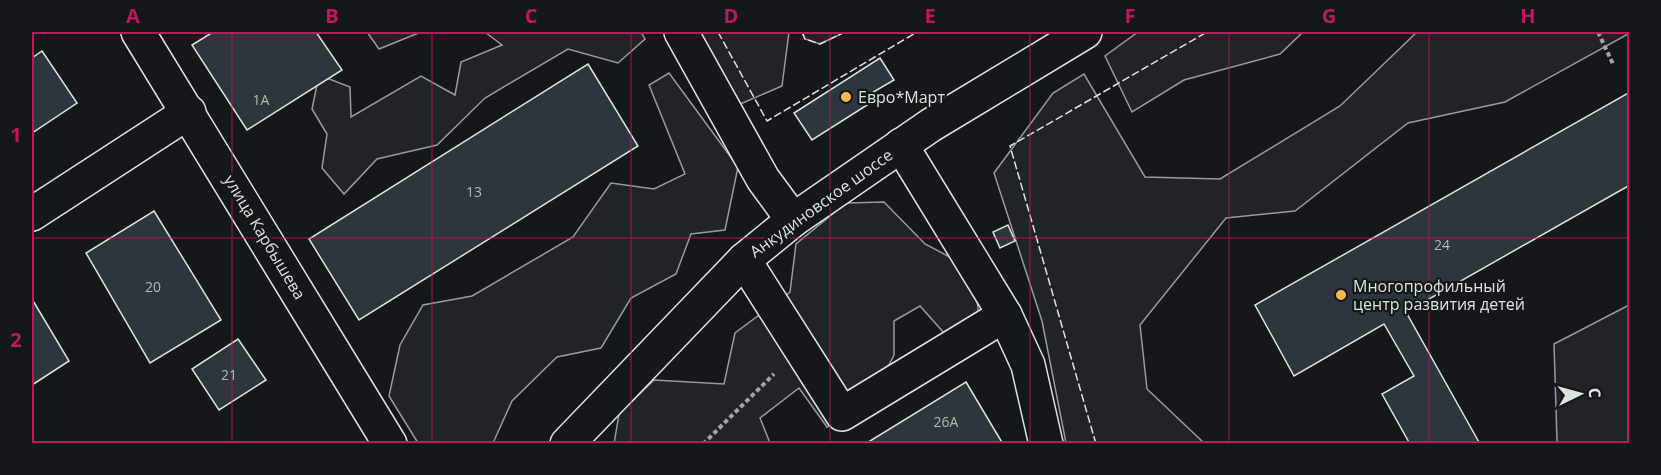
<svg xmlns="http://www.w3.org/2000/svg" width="1661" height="475" font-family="'Open Sans',sans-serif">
  <rect width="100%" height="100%" fill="#14181c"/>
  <g fill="#202428" stroke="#939e99" stroke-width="1.5">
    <path d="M367 32H421L379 49Z"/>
    <path d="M485 32H641L645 39 618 63 568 49 485 98 437 145 377 159 344 194 322 168 327 134 312 109 319 75 350 87 351 117 421 76 455 95 461 62 502 45Z"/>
    <path d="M698 32H789L782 86 738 105Z"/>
    <path d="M802 32H845L820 44 805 39Z"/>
    <path d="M1138 32H1303L1280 54 1184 80 1132 112 1105 56Z"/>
    <path d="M1417 32 1630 33 1505 102 1408 123 1295 211 1226 218 1140 325 1147 389 1204 443H1066L1042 321 994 173 1053 93 1084 74 1145 177 1220 179 1340 106Z"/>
    <path d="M669 73 738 167 725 230 691 234 676 274 631 298 601 348 557 357 512 401 493 443H418L389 396 400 345 423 305 472 296 573 237 611 183 654 189 685 174 649 85Z"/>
    <path d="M884 202 925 244 963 264 976 292 979 317 945 334 920 306 894 321V355L864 414 827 427 799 388 760 418 770 443 614 444 619 414 654 380 724 384 735 333 790 292 796 244 846 203Z"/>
    <path d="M1629 305V443H1561L1557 441 1554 344Z"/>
  </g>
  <g fill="#2c363c" stroke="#d8e6dc" stroke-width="1.5">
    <path d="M213 32H316L342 70 247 130 192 45Z"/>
    <path d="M42 51 77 103 32 133V58Z"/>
    <path d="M880 58 894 80 870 94 875 100 812 140 794 113Z"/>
    <path d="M588 64 638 146 359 320 309 239Z"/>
    <path d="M1630 92V185L1406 312 1480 444H1410L1382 394 1414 376 1384 324 1294 376 1255 305Z"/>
    <path d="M154 211 221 320 150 363 86 253Z"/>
    <path d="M1008 225 1015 241 1000 248 993 232Z"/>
    <path d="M32 299 69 361 32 385Z"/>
    <path d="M238 339 266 380 219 410 192 369Z"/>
    <path d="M966 382 1003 444H865Z"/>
  </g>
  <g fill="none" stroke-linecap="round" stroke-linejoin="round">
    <defs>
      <g id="minor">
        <path d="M138 32 390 444"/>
        <path d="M681 32 763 179 793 220"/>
        <path d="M901 145 1005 315 1028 365 1046 444"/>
        <path d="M32 214 189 112"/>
        <path d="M744 260 842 414 1005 315"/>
        <path d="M567 444 744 260 793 220 931 125 1085 32"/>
      </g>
    </defs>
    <use href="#minor" stroke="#d8e6dc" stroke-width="36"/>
    <g stroke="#9da8a2" stroke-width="4" stroke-dasharray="4.5 3" stroke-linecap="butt">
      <path d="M1598 32 1613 64"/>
      <path d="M703 444 774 374"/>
    </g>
    <use href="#minor" stroke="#14181c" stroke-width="33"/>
    <g stroke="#d8e6dc" stroke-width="1.5" stroke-dasharray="8 3" stroke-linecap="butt">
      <path d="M718 32 767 121 917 32"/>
      <path d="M802 32 805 39 820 44 845 32"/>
      <path d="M1096 444 1010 146 1207 32"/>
    </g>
  </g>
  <path fill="none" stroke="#c2185b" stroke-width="1.5" stroke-opacity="0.55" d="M232 32V444M432 32V444M631 32V444M830 32V444M1030 32V444M1229 32V444M1429 32V444M32 238H1630"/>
  <g fill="#ffb74d" stroke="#14181c" stroke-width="2">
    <circle cx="846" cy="97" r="6"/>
    <circle cx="1341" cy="295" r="6"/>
  </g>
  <g text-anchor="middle" stroke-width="4.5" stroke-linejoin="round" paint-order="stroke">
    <g font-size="14" fill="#adbab4">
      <text x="261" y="105">1А</text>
      <text x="474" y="197">13</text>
      <text x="1442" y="250">24</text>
      <text x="153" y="292">20</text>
      <text x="229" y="380">21</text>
      <text x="946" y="427">26А</text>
    </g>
    <g font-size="16" fill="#d8e6dc" stroke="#14181c" text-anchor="start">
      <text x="858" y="103">Евро*Март</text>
      <text x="1353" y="292">Многопрофильный<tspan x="1353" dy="18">центр развития детей</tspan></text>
    </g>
    <g font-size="16" fill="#d8e6dc" stroke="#14181c">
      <text transform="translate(821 203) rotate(-36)" y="6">Анкудиновское шоссе</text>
      <text transform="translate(265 237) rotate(59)" y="6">улица Карбышева</text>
    </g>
  </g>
  <rect width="1661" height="475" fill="none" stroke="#14181c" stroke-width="66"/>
  <g transform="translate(1580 394) rotate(85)" stroke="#14181c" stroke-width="4.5" paint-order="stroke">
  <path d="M0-4.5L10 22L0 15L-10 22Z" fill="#d8e6dc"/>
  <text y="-9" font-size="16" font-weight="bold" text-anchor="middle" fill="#d8e6dc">С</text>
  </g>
  <rect x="33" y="33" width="1595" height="409" fill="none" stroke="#c2185b" stroke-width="2"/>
  <g font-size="20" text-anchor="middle" font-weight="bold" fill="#c2185b">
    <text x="133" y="23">A</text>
    <text x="332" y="23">B</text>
    <text x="531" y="23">C</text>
    <text x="731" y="23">D</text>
    <text x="930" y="23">E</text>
    <text x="1130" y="23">F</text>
    <text x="1329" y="23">G</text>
    <text x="1528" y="23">H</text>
    <text x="16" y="142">1</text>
    <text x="16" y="347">2</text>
  </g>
</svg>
